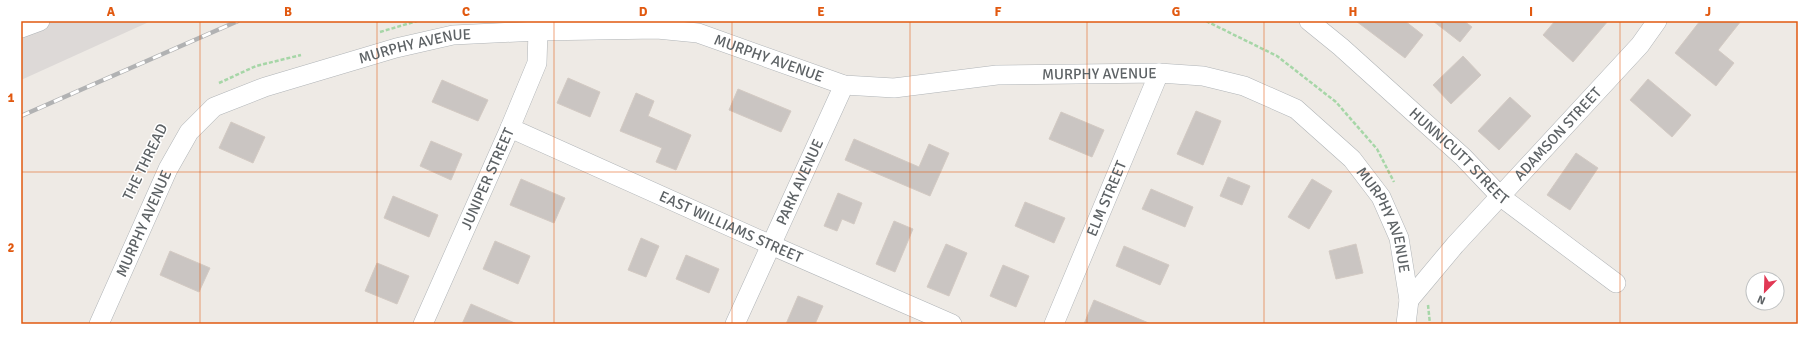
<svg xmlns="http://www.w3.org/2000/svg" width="1819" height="345" font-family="Signika,sans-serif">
  <rect width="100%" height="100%" fill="#eeeae5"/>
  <path fill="#ddd9d7" d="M21 21H151L21 80Z"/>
  <g fill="#cac5c2" stroke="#d3cac3">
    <path d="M1356 21H1405L1423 35 1405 58Z"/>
    <path d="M1433 21H1464L1472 27 1460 42Z"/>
    <path d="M1555 21H1608L1573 62 1543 35Z"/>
    <path d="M1700 21H1741L1718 50 1734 63 1716 86 1675 53Z"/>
    <path d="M1463 56 1481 75 1451 104 1433 85Z"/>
    <path d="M568 78 600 92 590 117 557 103Z"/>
    <path d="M1648 79 1691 115 1672 137 1630 100Z"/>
    <path d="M442 80 488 100 478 121 432 102Z"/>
    <path d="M738 89 791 111 781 132 729 110Z"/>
    <path d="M636 93 654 101 648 116 691 135 676 170 656 162 662 148 620 131Z"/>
    <path d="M1510 97 1531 116 1499 150 1478 131Z"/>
    <path d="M1196 111 1221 121 1203 165 1177 154Z"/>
    <path d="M1061 112 1104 130 1092 157 1049 139Z"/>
    <path d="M231 122 265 137 253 163 219 148Z"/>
    <path d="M854 139 919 167 929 144 949 153 930 196 845 160Z"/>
    <path d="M431 141 462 154 451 180 420 166Z"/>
    <path d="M1576 153 1598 168 1570 210 1547 195Z"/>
    <path d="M1228 177 1250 186 1242 205 1220 196Z"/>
    <path d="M521 179 565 198 554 223 510 205Z"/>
    <path d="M1312 179 1332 191 1309 229 1288 217Z"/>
    <path d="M1151 189 1193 207 1185 227 1142 209Z"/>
    <path d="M838 193 862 203 854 224 842 219 837 231 824 226Z"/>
    <path d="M393 196 438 215 429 237 384 218Z"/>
    <path d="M1025 202 1065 218 1054 243 1015 226Z"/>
    <path d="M894 221 913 229 895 272 876 264Z"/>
    <path d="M641 238 659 246 646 277 628 270Z"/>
    <path d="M495 241 530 256 518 284 483 269Z"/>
    <path d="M946 244 967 253 949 296 927 287Z"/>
    <path d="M1356 244 1363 273 1336 279 1329 251Z"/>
    <path d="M1124 246 1169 265 1160 285 1116 266Z"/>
    <path d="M170 251 210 268 199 292 160 275Z"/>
    <path d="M686 255 719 269 709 293 676 279Z"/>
    <path d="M377 263 409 276 397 304 365 291Z"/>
    <path d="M1003 265 1029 276 1016 307 990 296Z"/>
    <path d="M798 296 823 306 815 324H786Z"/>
    <path d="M1094 300 1151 324H1084Z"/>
    <path d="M471 304 517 324H462Z"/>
  </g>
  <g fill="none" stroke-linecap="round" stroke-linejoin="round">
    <defs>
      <g id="minor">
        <path id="s1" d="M1309 21 1341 47 1463 157 1501 197 1616 283"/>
        <path d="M21 28 40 21"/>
        <path id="s2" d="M510 128 771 245 952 324"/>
        <path id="s3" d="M1409 300 1455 245 1640 45 1657 21"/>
        <path id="s4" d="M99 324 168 169 189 132 214 107 265 87 396 48 453 35 538 31 657 29 698 33 844 85 894 88 997 75 1159 73 1203 76 1244 86 1296 109 1352 159 1381 197 1399 238 1409 300 1406 324"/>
        <path id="s5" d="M423 324 510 128 537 63 538 31"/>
        <path id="s6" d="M735 324 844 85"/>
        <path id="s7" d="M1054 324 1159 73"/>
      </g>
    </defs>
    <use href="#minor" stroke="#b0b4b7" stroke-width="20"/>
    <g stroke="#a6d6a7" stroke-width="2.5" stroke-dasharray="4 2" stroke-linecap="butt">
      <path d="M1206 21 1277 56 1336 102 1377 149 1394 182"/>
      <path d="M380 32 417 21"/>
      <path d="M219 83 256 66 301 55"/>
      <path d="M1428 305 1430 324"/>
    </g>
    <use href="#minor" stroke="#fff" stroke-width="19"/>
    <defs>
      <path id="rail" d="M21 116 238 21"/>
    </defs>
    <use href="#rail" stroke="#b1b2b3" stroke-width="4.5"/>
    <use href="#rail" stroke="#fff" stroke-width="3" stroke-dasharray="9" stroke-linecap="butt"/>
  </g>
  <path fill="none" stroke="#e15910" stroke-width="1" stroke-opacity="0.55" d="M200 21V324M377 21V324M554 21V324M732 21V324M910 21V324M1087 21V324M1264 21V324M1442 21V324M1620 21V324M21 172H1798"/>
  <g text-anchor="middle" stroke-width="3" stroke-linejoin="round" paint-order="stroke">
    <g font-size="15" fill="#5d6265" stroke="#fff">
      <text dy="5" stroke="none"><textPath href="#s4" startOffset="458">MURPHY AVENUE</textPath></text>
      <text dy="5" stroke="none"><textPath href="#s4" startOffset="818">MURPHY AVENUE</textPath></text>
      <text dy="5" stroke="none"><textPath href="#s4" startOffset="1154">MURPHY AVENUE</textPath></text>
      <text dy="5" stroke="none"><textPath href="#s3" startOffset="223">ADAMSON STREET</textPath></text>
      <text dy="5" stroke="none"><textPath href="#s1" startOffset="202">HUNNICUTT STREET</textPath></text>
      <text transform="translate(145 162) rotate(-64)" y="5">THE THREAD</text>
      <text dy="5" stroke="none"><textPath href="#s5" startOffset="159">JUNIPER STREET</textPath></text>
      <text dy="5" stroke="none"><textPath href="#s6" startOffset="156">PARK AVENUE</textPath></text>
      <text dy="5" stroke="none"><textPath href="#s7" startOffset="136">ELM STREET</textPath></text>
      <text dy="5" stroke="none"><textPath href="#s4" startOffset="1502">MURPHY AVENUE</textPath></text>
      <text dy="5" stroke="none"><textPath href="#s4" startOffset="110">MURPHY AVENUE</textPath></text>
      <text dy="5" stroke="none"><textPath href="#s2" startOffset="242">EAST WILLIAMS STREET</textPath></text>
    </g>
  </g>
  <rect width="1819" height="345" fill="none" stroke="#ffffff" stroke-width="44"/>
  <g transform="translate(1765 291) rotate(203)"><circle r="19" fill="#ffffff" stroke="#bec0c1"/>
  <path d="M0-3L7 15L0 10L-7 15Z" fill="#e13854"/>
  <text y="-6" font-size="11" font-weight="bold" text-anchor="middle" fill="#5d6265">N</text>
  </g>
  <rect x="22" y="22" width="1775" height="301" fill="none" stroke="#e15910" stroke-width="1.5"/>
  <g font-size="13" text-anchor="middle" font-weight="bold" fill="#e15910">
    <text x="111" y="16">A</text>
    <text x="288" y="16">B</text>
    <text x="466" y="16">C</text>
    <text x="643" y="16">D</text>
    <text x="821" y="16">E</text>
    <text x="998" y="16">F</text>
    <text x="1176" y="16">G</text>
    <text x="1353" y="16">H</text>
    <text x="1531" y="16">I</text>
    <text x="1708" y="16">J</text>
    <text x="11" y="102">1</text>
    <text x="11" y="252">2</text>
  </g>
</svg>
